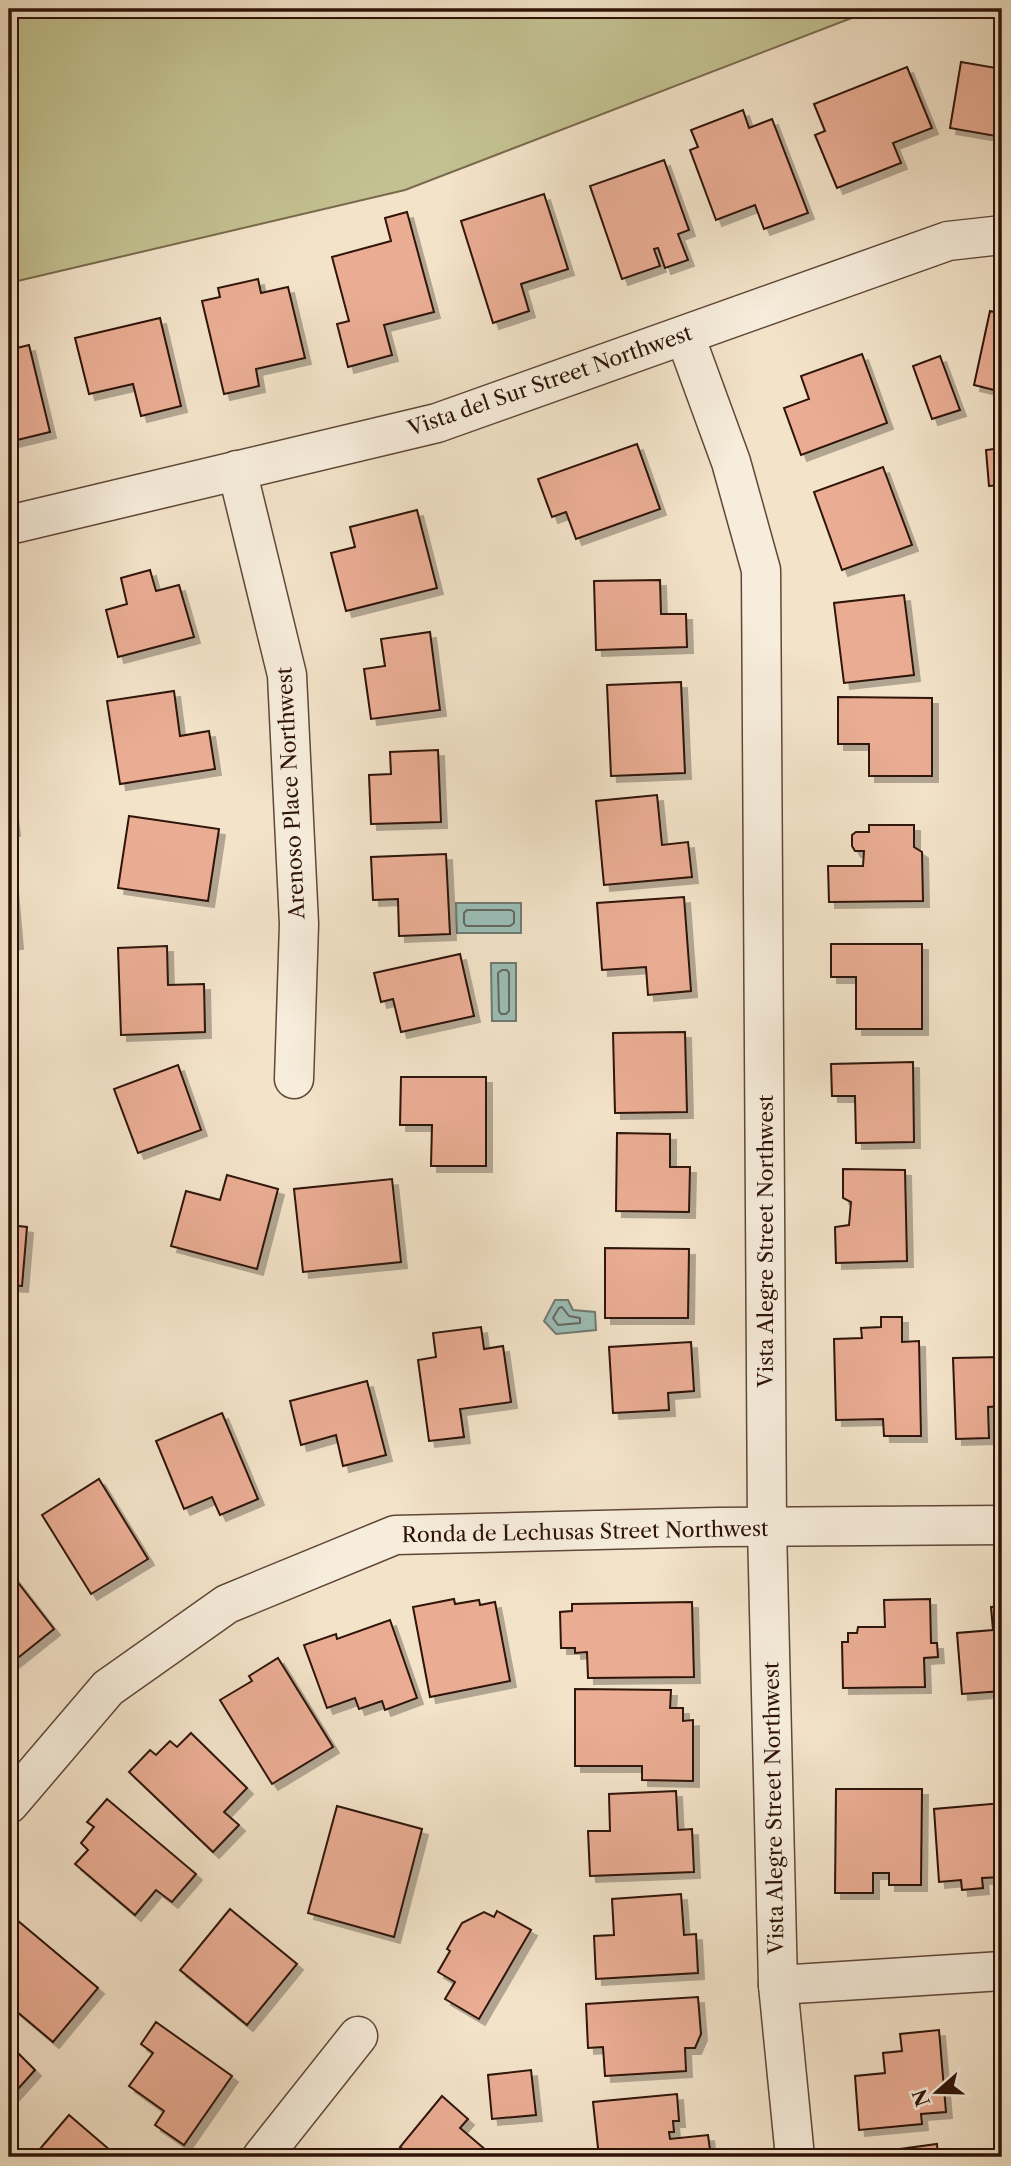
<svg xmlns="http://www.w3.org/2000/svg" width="1011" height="2166" font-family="'Libre Caslon Text',serif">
  <defs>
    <filter id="shadow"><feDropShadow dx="6" dy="6" stdDeviation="0" flood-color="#0004"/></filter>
  </defs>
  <rect width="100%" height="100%" fill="#f3e3c9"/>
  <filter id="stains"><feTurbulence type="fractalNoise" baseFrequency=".00286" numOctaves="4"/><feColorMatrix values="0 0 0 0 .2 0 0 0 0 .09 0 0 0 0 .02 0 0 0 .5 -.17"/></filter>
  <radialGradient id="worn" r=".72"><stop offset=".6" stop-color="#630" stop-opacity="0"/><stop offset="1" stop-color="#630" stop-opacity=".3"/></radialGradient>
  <path fill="#c3c191" stroke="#796a4c" stroke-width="2" d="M9 9H875L405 190 9 283Z"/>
  <g fill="#9bbeb7" stroke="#707a71" stroke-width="2">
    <path d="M456 903H521V933H457Z"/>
    <path d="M491 963H516V1021H492Z"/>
    <path d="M555 1300H568L573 1310 595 1312 596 1330 556 1334 544 1321Z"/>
  </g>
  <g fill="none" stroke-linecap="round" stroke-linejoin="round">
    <g stroke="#656860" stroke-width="2">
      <path d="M467 910H511L514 912V923L510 926H466L464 923V913Z"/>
      <path d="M502 970H507L509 973V1011L506 1014H501L499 1011 498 973Z"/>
      <path d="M562 1307 569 1316 580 1318V1323L558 1325 553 1318 559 1308Z"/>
    </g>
  </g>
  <g fill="#eaad94" stroke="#2f1308" stroke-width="2" filter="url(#shadow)">
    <path d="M961 62 1002 69V153L1000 152 1002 137 950 128Z"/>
    <path d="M907 67 932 128 893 143 901 163 837 188 815 135 825 131 814 104Z"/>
    <path d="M743 110 749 128 772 119 808 213 764 229 755 205 716 220 690 150 698 147 691 130Z"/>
    <path d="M664 160 689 230 678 234 688 260 665 268 658 248 654 249 660 266 622 279 590 186Z"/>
    <path d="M544 194 568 269 521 284 529 311 493 323 461 221Z"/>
    <path d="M407 212 434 312 384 325 392 355 348 367 337 324 349 321 332 257 391 241 385 218Z"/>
    <path d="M258 279 261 293 288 287 305 358 256 369 259 386 224 394 202 301 220 297 218 288Z"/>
    <path d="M990 311 1002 314V392L974 385Z"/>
    <path d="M160 318 181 406 141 416 133 384 89 394 75 338Z"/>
    <path d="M29 345 50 432 9 442V350Z"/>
    <path d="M862 354 887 423 801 455 784 408 809 399 801 376Z"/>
    <path d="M940 356 960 410 932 419 913 366Z"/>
    <path d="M637 444 660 509 576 539 566 512 552 517 538 479Z"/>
    <path d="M1002 448V485L989 486 986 450Z"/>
    <path d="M883 467 912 545 842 570 814 492Z"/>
    <path d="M417 510 437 588 346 611 331 553 355 547 350 527Z"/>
    <path d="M150 570 156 591 179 585 194 637 118 657 106 610 127 604 121 578Z"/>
    <path d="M660 580 661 614H686L687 647 596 650 594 581Z"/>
    <path d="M904 595 914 675 844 683 834 603Z"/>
    <path d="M430 632 440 710 371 719 364 669 385 666 381 639Z"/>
    <path d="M681 682 685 773 611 776 607 685Z"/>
    <path d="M174 691 180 736 209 731 215 769 120 784 107 701Z"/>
    <path d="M838 697 932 698V776H869V744H838Z"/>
    <path d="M438 750 441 822 371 824 369 775 391 774 390 752Z"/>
    <path d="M9 787 14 830H9Z"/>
    <path d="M657 795 662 845 688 842 692 877 604 885 596 801Z"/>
    <path d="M129 816 219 829 208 901 118 888Z"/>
    <path d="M869 825H914V847L922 852 923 901 829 902 828 866H863L864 851H855L852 846V835L856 832H869Z"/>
    <path d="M9 852 17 943 9 944Z"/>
    <path d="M446 854 450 934 399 936 398 899 373 900 371 857Z"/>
    <path d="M684 897 691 991 648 995 646 967 602 970 597 903Z"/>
    <path d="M831 944H922V1029H856V977H831Z"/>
    <path d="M167 946 168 985 204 984 205 1032 121 1035 118 948Z"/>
    <path d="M460 954 474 1016 401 1032 393 999 381 1002 374 973Z"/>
    <path d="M685 1032 687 1112 615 1113 613 1033Z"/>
    <path d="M913 1062 914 1142 856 1143 855 1096H832L831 1064Z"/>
    <path d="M178 1065 201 1130 138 1153 114 1089Z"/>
    <path d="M401 1077H486V1166H431L432 1125H400Z"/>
    <path d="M617 1133 670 1134V1167H690L689 1212 616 1211Z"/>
    <path d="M843 1169 905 1170 907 1261 836 1263 835 1227 849 1225 851 1202 843 1198Z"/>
    <path d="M227 1175 278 1189 257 1269 171 1246 186 1191 220 1200Z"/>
    <path d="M392 1179 401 1262 303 1272 294 1189Z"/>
    <path d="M9 1225 27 1227 22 1286 9 1285Z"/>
    <path d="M605 1248 689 1249 688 1318H605Z"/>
    <path d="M881 1317H902V1342L919 1341 921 1436H884L883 1419 836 1420 834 1339 862 1338 861 1328 881 1327Z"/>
    <path d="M481 1327 484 1349 503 1346 511 1402 460 1409 464 1437 429 1441 418 1360 436 1357 433 1333Z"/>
    <path d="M691 1342 694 1391 668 1393 669 1410 613 1413 609 1347Z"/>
    <path d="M1002 1357V1406L988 1407 989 1438 956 1439 953 1358Z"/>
    <path d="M367 1381 386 1455 343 1466 336 1435 301 1445 290 1401Z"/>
    <path d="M222 1413 258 1499 220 1515 212 1497 184 1509 156 1441Z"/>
    <path d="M99 1479 148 1559 91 1594 42 1515Z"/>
    <path d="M9 1571 54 1629 9 1665Z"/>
    <path d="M454 1599 455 1604 479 1600 480 1605 495 1602 510 1681 430 1697 413 1607Z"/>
    <path d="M930 1599 931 1643H937L938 1657 924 1658 925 1687 843 1688 842 1642H848V1633H857L858 1627H885L884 1600Z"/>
    <path d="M692 1602 694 1677 588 1678 587 1652 575 1653V1648H561L560 1612 572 1611V1604Z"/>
    <path d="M1002 1606V1691L962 1694 957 1633 993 1630 991 1607Z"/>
    <path d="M390 1620 417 1698 385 1710 382 1701 359 1709 355 1698 327 1708 304 1645 336 1634 337 1639Z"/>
    <path d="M278 1658 333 1747 272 1784 220 1700 252 1681 249 1676Z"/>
    <path d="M575 1689 671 1690 670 1708H683V1721L693 1720V1781L642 1780V1766H575Z"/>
    <path d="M191 1733 247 1788 224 1812 239 1825 213 1852 129 1772 150 1750 156 1755 170 1741 177 1747Z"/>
    <path d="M836 1789H922L921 1885H889V1873H873V1893H835Z"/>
    <path d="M676 1791 678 1830 692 1829 694 1872 590 1876 588 1831H610L609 1794Z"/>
    <path d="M107 1799 196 1874 172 1902 156 1890 135 1915 75 1864 88 1850 81 1843 94 1827 87 1822Z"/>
    <path d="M1002 1803V1893L1001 1877 982 1878 983 1888 962 1890 961 1880 939 1882 934 1809Z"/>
    <path d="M337 1806 422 1829 394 1937 308 1913Z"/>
    <path d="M681 1894 684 1935 696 1934 698 1973 596 1979 594 1936 614 1935 612 1899Z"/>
    <path d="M230 1909 297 1964 247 2025 180 1970Z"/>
    <path d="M497 1911 531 1930 479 2019 445 1999 455 1982 438 1972 450 1951 447 1949 462 1923 484 1912 494 1917Z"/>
    <path d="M11 1915 98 1988 53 2042 9 2005V1918Z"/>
    <path d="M698 1997 701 2034 695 2048H685L686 2071 605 2076 603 2047 588 2048 586 2004Z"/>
    <path d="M156 2022 232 2076 184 2145 155 2125 164 2111 129 2086 153 2053 141 2044Z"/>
    <path d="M939 2030 946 2112 921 2114 922 2124 859 2130 855 2076 885 2073 883 2053 902 2051 900 2034Z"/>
    <path d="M9 2044 35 2070 9 2099Z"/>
    <path d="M531 2070 536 2115 492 2119 488 2075Z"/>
    <path d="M677 2094 679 2121H673L674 2132H669L670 2139 708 2135 711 2157H599L593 2102Z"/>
    <path d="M442 2096 468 2119 460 2128 494 2157H408L410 2155 400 2147Z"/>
    <path d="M69 2115 118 2157H33Z"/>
    <path d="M937 2144 938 2157H878L877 2152Z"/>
  </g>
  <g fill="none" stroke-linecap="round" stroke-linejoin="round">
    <defs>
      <g id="minor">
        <path d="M685 336 731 462 761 570 767 1527 778 1985 795 2157"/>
        <path d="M237 470 287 675 299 924 294 1079"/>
        <path d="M9 525 437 423 948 241 1002 235"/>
        <path d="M9 1804 108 1688 227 1604 395 1535 717 1527 1002 1525"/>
        <path d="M778 1985 1002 1971"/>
        <path d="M262 2157 358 2036"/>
      </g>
    </defs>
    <use href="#minor" stroke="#604738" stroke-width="41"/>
    <use href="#minor" stroke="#f7eddc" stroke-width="38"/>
  </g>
  <g text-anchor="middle" stroke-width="5" stroke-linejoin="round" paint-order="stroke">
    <g font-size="21" fill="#2f1308" stroke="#f7eddc">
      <text transform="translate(550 381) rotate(-19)" y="7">Vista del Sur Street Northwest</text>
      <text transform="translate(291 793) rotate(-93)" y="7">Arenoso Place Northwest</text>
      <text transform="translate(766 1241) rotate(-90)" y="7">Vista Alegre Street Northwest</text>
      <text transform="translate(585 1532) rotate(-1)" y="7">Ronda de Lechusas Street Northwest</text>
      <text transform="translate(774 1808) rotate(-91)" y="7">Vista Alegre Street Northwest</text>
    </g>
  </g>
  <rect width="1011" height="2166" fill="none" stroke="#f3e3c9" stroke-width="35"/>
  <rect x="10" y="10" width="990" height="2145" fill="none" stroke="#2f1308" stroke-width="3.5"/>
  <rect x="18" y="18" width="976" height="2131" fill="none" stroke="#2f1308" stroke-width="2"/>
  <g transform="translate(937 2092) rotate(250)" stroke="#f7eddc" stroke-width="5" paint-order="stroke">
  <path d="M0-5L12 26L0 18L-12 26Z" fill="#2f1308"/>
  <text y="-10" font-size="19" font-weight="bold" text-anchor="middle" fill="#2f1308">N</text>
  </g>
  <rect width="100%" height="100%" filter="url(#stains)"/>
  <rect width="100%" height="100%" fill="url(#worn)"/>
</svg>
